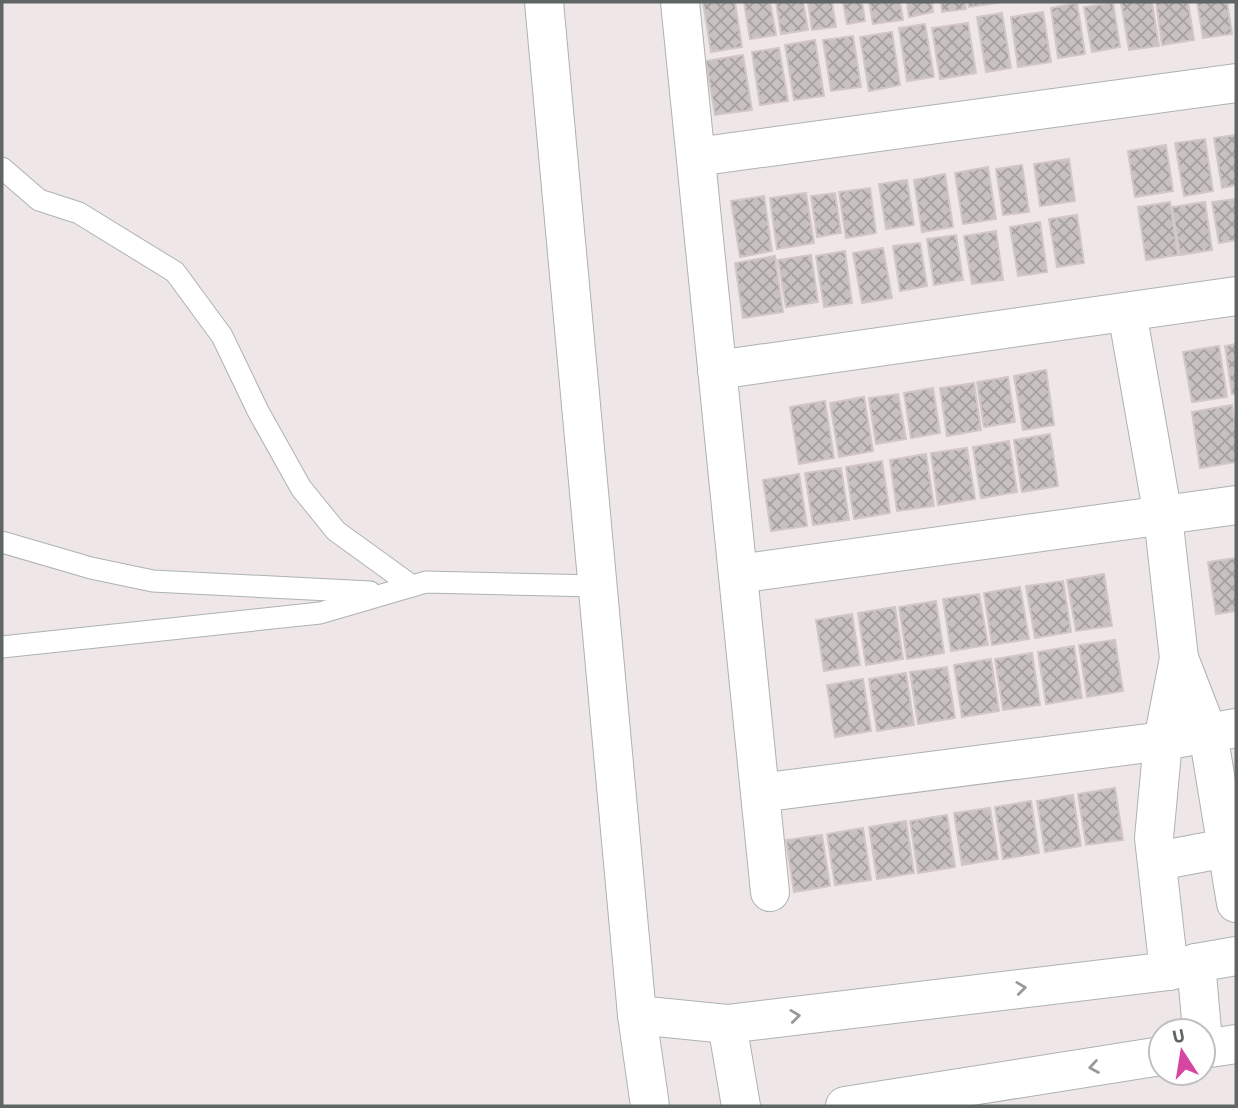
<svg xmlns="http://www.w3.org/2000/svg" width="1238" height="1108" font-family="'Source Sans 3',sans-serif">
  <defs>
    <pattern id="building-cross-hatch" width="8" height="8" patternUnits="userSpaceOnUse" patternTransform="scale(1.75)"><rect width="8" height="8" fill="#c8c1c1"/><path d="M0 0l8 8M0 8l8-8" fill="none" stroke="#a6a0a0"/></pattern>
  </defs>
  <rect width="100%" height="100%" fill="#efe7e7"/>
  <g fill="url(#building-cross-hatch)" stroke="#d3c6c6" stroke-width="2">
    <path d="M703 2H735L742 47 711 52Z"/>
    <path d="M744 2H770L776 35 750 39Z"/>
    <path d="M776 2H803L808 30 781 34Z"/>
    <path d="M808 2H832L836 27 812 30Z"/>
    <path d="M843 2H862L865 21 847 24Z"/>
    <path d="M869 2H900L903 20 873 24Z"/>
    <path d="M907 2H932L933 12 909 17Z"/>
    <path d="M941 2H965L966 9 942 12Z"/>
    <path d="M968 2H998V3L969 7Z"/>
    <path d="M1121 2H1152L1159 46 1129 50Z"/>
    <path d="M1156 2H1188L1194 40 1162 45Z"/>
    <path d="M1197 2H1227L1232 34 1203 38Z"/>
    <path d="M1077 3 1085 54 1058 58 1051 8Z"/>
    <path d="M1113 3 1120 47 1092 52 1084 7Z"/>
    <path d="M1043 12 1051 62 1018 67 1011 17Z"/>
    <path d="M1002 13 1011 68 986 72 977 17Z"/>
    <path d="M968 23 976 73 940 79 932 28Z"/>
    <path d="M925 24 934 77 907 81 899 28Z"/>
    <path d="M892 32 900 85 869 91 860 37Z"/>
    <path d="M853 36 861 87 831 91 823 40Z"/>
    <path d="M815 40 824 96 794 100 785 45Z"/>
    <path d="M779 48 788 101 760 105 752 52Z"/>
    <path d="M743 55 752 110 715 115 706 61Z"/>
    <path d="M1236 135V185L1222 188 1214 138Z"/>
    <path d="M1205 139 1213 191 1184 196 1175 143Z"/>
    <path d="M1166 145 1173 191 1135 197 1128 151Z"/>
    <path d="M1069 159 1075 201 1040 206 1034 164Z"/>
    <path d="M1022 165 1029 212 1003 215 996 169Z"/>
    <path d="M988 167 996 219 963 224 955 173Z"/>
    <path d="M945 174 953 227 922 232 914 180Z"/>
    <path d="M907 180 914 225 886 229 879 184Z"/>
    <path d="M870 188 876 233 846 238 839 192Z"/>
    <path d="M806 193 814 243 777 249 770 198Z"/>
    <path d="M835 193 841 233 817 237 811 196Z"/>
    <path d="M764 196 772 251 740 257 731 201Z"/>
    <path d="M1236 199V240L1219 243 1212 202Z"/>
    <path d="M1170 202 1178 255 1146 260 1138 207Z"/>
    <path d="M1205 202 1212 250 1180 255 1172 207Z"/>
    <path d="M1077 215 1084 263 1057 267 1049 219Z"/>
    <path d="M1040 222 1047 272 1018 276 1010 227Z"/>
    <path d="M996 231 1003 280 972 284 964 236Z"/>
    <path d="M956 235 963 280 934 285 927 239Z"/>
    <path d="M920 243 927 286 900 291 893 246Z"/>
    <path d="M883 248 892 298 862 303 853 253Z"/>
    <path d="M845 251 852 303 824 307 816 256Z"/>
    <path d="M811 255 818 302 786 307 778 260Z"/>
    <path d="M775 256 783 312 743 318 735 263Z"/>
    <path d="M1236 344V394H1232L1225 346Z"/>
    <path d="M1219 346 1227 397 1192 402 1183 352Z"/>
    <path d="M1046 370 1054 425 1023 430 1014 376Z"/>
    <path d="M1008 377 1015 422 984 427 977 382Z"/>
    <path d="M974 383 981 430 947 436 940 388Z"/>
    <path d="M933 388 940 433 911 438 904 393Z"/>
    <path d="M898 394 906 439 876 444 869 398Z"/>
    <path d="M864 397 873 451 839 457 830 403Z"/>
    <path d="M825 401 834 458 799 464 790 407Z"/>
    <path d="M1232 405 1236 431V462L1200 468 1192 412Z"/>
    <path d="M1050 434 1058 486 1022 492 1014 440Z"/>
    <path d="M1009 441 1017 492 981 498 973 447Z"/>
    <path d="M967 448 975 499 938 505 931 453Z"/>
    <path d="M926 454 934 506 897 511 890 460Z"/>
    <path d="M882 461 890 513 854 519 846 467Z"/>
    <path d="M841 468 849 520 813 525 805 473Z"/>
    <path d="M799 474 807 526 771 531 763 480Z"/>
    <path d="M1236 558V611L1216 614 1208 562Z"/>
    <path d="M1104 574 1112 626 1076 631 1067 580Z"/>
    <path d="M1063 581 1071 632 1035 638 1026 586Z"/>
    <path d="M1020 587 1029 639 992 645 984 593Z"/>
    <path d="M979 594 988 645 951 651 943 599Z"/>
    <path d="M936 601 944 653 907 659 899 607Z"/>
    <path d="M895 607 903 659 866 665 858 613Z"/>
    <path d="M852 614 860 665 824 671 816 620Z"/>
    <path d="M1115 640 1123 691 1087 697 1079 645Z"/>
    <path d="M1074 646 1082 698 1046 704 1038 652Z"/>
    <path d="M1032 653 1040 705 1003 710 995 659Z"/>
    <path d="M991 659 999 711 962 717 954 665Z"/>
    <path d="M947 667 955 718 918 724 910 672Z"/>
    <path d="M906 673 914 725 877 731 869 679Z"/>
    <path d="M863 679 871 731 835 737 827 685Z"/>
    <path d="M1115 788 1123 840 1086 845 1078 794Z"/>
    <path d="M1073 795 1081 846 1045 852 1037 801Z"/>
    <path d="M1031 801 1039 853 1003 859 995 807Z"/>
    <path d="M990 808 998 859 962 865 954 813Z"/>
    <path d="M947 815 955 867 918 873 910 821Z"/>
    <path d="M906 821 914 873 877 879 869 827Z"/>
    <path d="M863 828 871 880 835 885 827 834Z"/>
    <path d="M822 835 830 886 794 892 786 840Z"/>
  </g>
  <g fill="none" stroke-linecap="round" stroke-linejoin="round">
    <defs>
      <g id="service">
        <path d="M2 168 39 200 79 213 175 272 222 336 258 411 301 488 336 531 412 586"/>
        <path d="M2 542 91 568 153 581 370 592"/>
        <path d="M2 647 320 613 426 582 597 586"/>
      </g>
      <g id="minor">
        <path d="M544 2 637 1015 650 1106"/>
        <path d="M680 2 770 892"/>
        <path d="M696 157 1236 83"/>
        <path d="M1127 312 1163 516 1179 658 1208 733 1236 903"/>
        <path d="M717 370 1236 296"/>
        <path d="M738 574 1236 505"/>
        <path d="M760 793 1163 741 1236 728"/>
        <path d="M1158 861 1226 848"/>
        <path d="M1196 963 1202 1031"/>
        <path d="M1169 971 1154 838 1163 741 1179 658"/>
        <path d="M637 1015 727 1024 1169 971 1196 963 1236 956"/>
        <path d="M727 1024 741 1106"/>
        <path d="M1203 1049 1236 1044"/>
        <path d="M845 1106 1161 1056"/>
      </g>
    </defs>
    <use href="#service" stroke="#adb2b2" stroke-width="23"/>
    <use href="#minor" stroke="#adb2b2" stroke-width="40"/>
    <use href="#service" stroke="#fff" stroke-width="21"/>
    <use href="#minor" stroke="#fff" stroke-width="38"/>
  </g>
  <defs><path id="oneway-chevron" d="M-2-3.5L2.5 0L-2 3.5" fill="none" stroke-width="1.6" stroke-linecap="round" stroke-linejoin="round" transform="scale(1.75)"/></defs>
  <g stroke="#969b9a">
    <use href="#oneway-chevron" transform="translate(1021 988) rotate(-7)"/>
    <use href="#oneway-chevron" transform="translate(795 1016) rotate(-7)"/>
    <use href="#oneway-chevron" transform="translate(1094 1067) rotate(171)"/>
  </g>
  <rect width="1238" height="1108" fill="none" stroke="#5e6564" stroke-width="7"/>
  <g transform="translate(1182 1052) rotate(348)"><circle r="33" fill="#ffffff" stroke="#bfc1c1" stroke-width="2"/>
  <path d="M0-5L12 26L0 18L-12 26Z" fill="#d546a0"/>
  <text y="-10" font-size="19" font-weight="bold" text-anchor="middle" fill="#5e6564">U</text>
  </g>
</svg>
